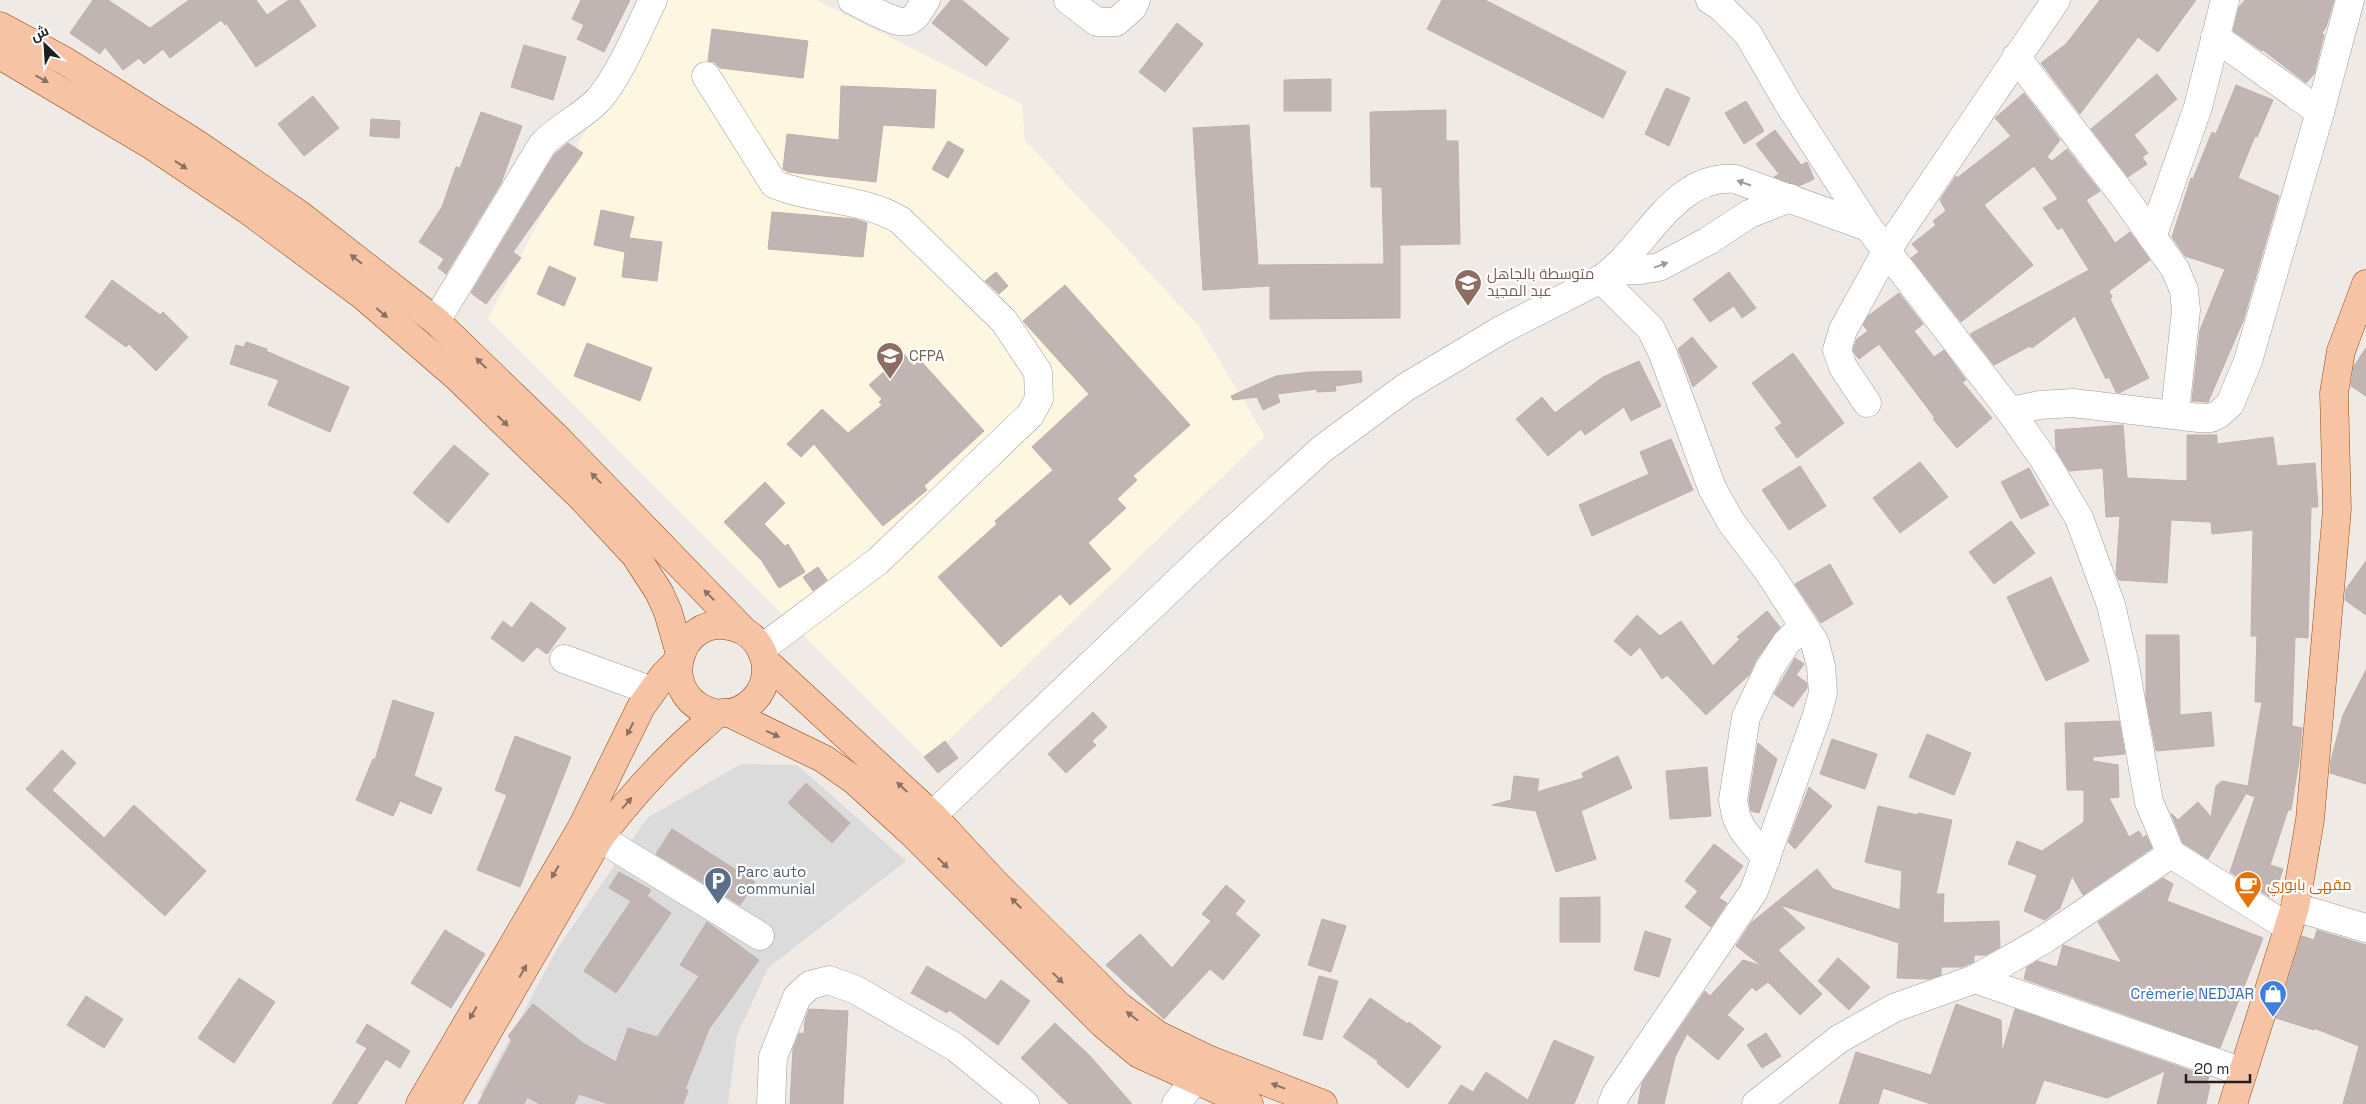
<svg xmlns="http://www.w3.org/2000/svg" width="2366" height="1104" font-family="'Space Grotesk',Cairo,sans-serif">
  <rect width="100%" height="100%" fill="#efeae6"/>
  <path fill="#fdf7e2" d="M653 0H816L1022 104 1025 140 1198 325 1265 436 928 760 488 319Z"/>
  <path fill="#dbdbdb" d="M741 764 797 765 906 861 768 968 737 1035 728 1104H514L480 1094 557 949 647 818Z"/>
  <g fill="#c0b5b3" stroke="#c0afa9">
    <path d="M93 0H108L150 28 189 0H256L267 15 289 0H299L316 26 256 67 226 23 225 25 221 20 170 58 163 49 144 64 139 58 123 70 105 47 100 54 70 33Z"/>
    <path d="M581 0H630L604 52 577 39 584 25 572 19Z"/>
    <path d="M951 0H962L1009 39 986 66 932 23Z"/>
    <path d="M1442 0H1485L1626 72 1603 118 1427 29Z"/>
    <path d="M2100 0H2196L2158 52 2138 37 2080 114 2041 63 2066 44Z"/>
    <path d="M2245 0H2334L2326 27 2322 33 2324 35 2314 74 2306 83 2263 50 2262 51 2233 31 2239 7Z"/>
    <path d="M1177 23 1203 44 1165 92 1139 72Z"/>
    <path d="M712 29 808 41 803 78 720 68 714 62 708 61Z"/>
    <path d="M524 45 566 57 553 100 511 87Z"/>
    <path d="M2157 74 2177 99 2134 135 2148 153 2142 157 2147 164 2128 177 2091 129Z"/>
    <path d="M1331 79V111H1284V80Z"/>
    <path d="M2236 85 2273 100 2257 137 2255 136 2238 178 2279 196 2243 321 2208 402 2192 401 2200 330 2225 269 2185 256 2172 237 2191 178 2193 179 2212 132 2216 134Z"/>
    <path d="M841 86 936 90 934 128 883 125 876 182 788 172 783 169 787 134 839 140Z"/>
    <path d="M1666 88 1690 98 1669 146 1645 134Z"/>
    <path d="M2024 93 2060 140 2047 157 2052 161 2067 149 2100 191 2086 200 2115 243 2130 232 2150 260 2109 291 2112 297 2110 299 2149 378 2119 393 2116 392 2109 377 2106 379 2075 316 2032 348 2030 346 1994 365 1970 334 2089 270 2062 227 2058 230 2043 208 2058 199 2034 166 1984 205 2033 265 1961 322 1911 258 1919 252 1912 244 1936 225 1933 221 1946 211 1940 200 1956 176 1957 178 2011 136 1995 118Z"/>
    <path d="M313 96 339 128 304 156 278 124Z"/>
    <path d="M1746 101 1764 131 1744 144 1725 113Z"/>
    <path d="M1446 110V141H1458L1460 244 1400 245V318L1270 319V286L1203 290 1193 128 1249 125 1258 265 1384 264 1382 187H1371L1370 112Z"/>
    <path d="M481 112 522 126 501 183 446 274 438 268 444 259 419 242 442 207 456 167 460 168Z"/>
    <path d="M371 119 400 121 399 138 370 136Z"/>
    <path d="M1775 130 1801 165 1807 162 1814 179 1799 186 1774 177 1779 174 1756 144Z"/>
    <path d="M948 141 964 150 948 178 932 169Z"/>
    <path d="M568 143 583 153 513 252 521 258 486 304 471 293 554 155Z"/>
    <path d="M601 210 634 217 629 238 662 242 657 281 622 277 625 252 594 245Z"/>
    <path d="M772 212 855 219 867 223 863 257 768 249Z"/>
    <path d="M549 266 576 278 564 306 537 294Z"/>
    <path d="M996 272 1008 286 999 294 985 281Z"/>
    <path d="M1729 272 1756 308 1742 318 1734 306 1710 322 1693 299Z"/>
    <path d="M112 280 160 315 163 312 188 337 156 371 129 344 126 347 85 317Z"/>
    <path d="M1065 285 1190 425 1133 476 1137 480 1117 499 1126 508 1088 543 1111 569 1070 605 1060 594 1001 647 938 577 997 524 995 521 1053 470 1032 447 1089 394 1023 321Z"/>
    <path d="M1899 293 1923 324 1914 331 1934 357 1944 350 1966 380 1962 382 1992 418 1957 448 1933 419 1935 418 1879 344 1859 359 1855 354 1853 350 1857 339 1868 331 1863 325 1868 316Z"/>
    <path d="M1692 337 1717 367 1693 387 1678 349Z"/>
    <path d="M246 342 267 349 266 351 349 387 330 432 268 405 279 380 230 364 236 345 244 347Z"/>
    <path d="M587 343 652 368 640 401 574 376Z"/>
    <path d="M2366 348V396L2351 386 2354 366Z"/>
    <path d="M1793 353 1844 423 1797 458 1775 428 1782 423 1752 383Z"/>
    <path d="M904 354 914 366 920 360 984 431 924 486 927 490 883 526 814 444 801 457 787 444 822 409 848 433 882 405 879 402 882 399 869 385Z"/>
    <path d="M1639 361 1661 406 1631 421 1624 407 1585 435 1581 429 1548 456 1516 419 1542 397 1555 413 1603 377Z"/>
    <path d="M1361 371 1362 382 1335 386 1336 391 1317 392V389L1277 394 1280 402 1263 410 1257 397 1233 400 1231 396 1276 376 1309 372Z"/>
    <path d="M2123 425 2127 478 2187 481V435H2217V444L2273 437 2277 466 2315 463 2318 507H2311L2308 638 2295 637 2292 726 2302 728 2299 761 2291 810H2288L2270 865 2283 869 2273 899 2230 872 2255 797 2247 794 2248 790 2208 859 2183 843 2171 813 2178 820 2198 802 2211 817 2216 786 2222 781 2248 786 2262 702H2255L2257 636H2251L2253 530 2212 534 2211 522 2171 520 2167 583 2119 580 2116 574 2120 516 2106 517 2103 468 2069 471 2056 450 2055 430Z"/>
    <path d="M1671 439 1693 490 1592 536 1579 505 1649 474 1640 452Z"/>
    <path d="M454 445 489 474 448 523 413 493Z"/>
    <path d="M1920 462 1948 497 1900 533 1873 498Z"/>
    <path d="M1800 466 1826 506 1789 530 1762 490Z"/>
    <path d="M2029 468 2049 505 2021 519 2001 482Z"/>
    <path d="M765 482 785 503 764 524 785 546 788 544 805 572 779 588 762 561 724 522Z"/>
    <path d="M2011 521 2035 553 1994 584 1969 552Z"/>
    <path d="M2366 561V615L2345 600 2346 589Z"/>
    <path d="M1830 564 1853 604 1821 623 1795 584Z"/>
    <path d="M818 567 827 580 813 591 803 577Z"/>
    <path d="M2051 577 2089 661 2046 681 2007 597Z"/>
    <path d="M531 602 566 628 547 654 537 647 523 662 491 638 503 621 512 628Z"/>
    <path d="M1767 611 1780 627 1756 660 1749 675 1706 715 1667 675 1662 679 1640 647 1631 656 1614 641 1637 615 1660 636 1681 621 1713 666 1740 639 1737 637Z"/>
    <path d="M2146 635H2179L2180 715 2211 712 2214 746 2156 751 2146 698Z"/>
    <path d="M1795 658 1804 664 1796 675 1807 683V688L1793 707 1774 694Z"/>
    <path d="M2366 670V784L2330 773 2331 760 2343 715Z"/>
    <path d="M393 700 434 713 414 776 442 788 431 814 400 801 393 816 356 800 373 759 375 760Z"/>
    <path d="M1093 712 1107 727 1092 741 1096 745 1066 773 1048 754Z"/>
    <path d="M2119 721 2125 754 2093 757V761L2118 765 2119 797 2109 798 2129 837 2139 831 2143 838 2146 835 2152 848 2083 895 2072 876 2060 908 2045 920 2024 911 2037 875 2008 864 2017 841 2042 851 2084 822V790H2067L2065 723Z"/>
    <path d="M1927 734 1971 753 1954 795 1909 777Z"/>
    <path d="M515 736 571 757 520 887 477 870 507 795 495 790Z"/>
    <path d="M1832 739 1877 754 1865 789 1820 774Z"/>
    <path d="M945 741 958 758 938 773 924 757Z"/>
    <path d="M1758 743 1777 759 1759 813 1751 811 1749 800Z"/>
    <path d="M62 750 76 763 52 790 104 838 134 805 206 871 165 916 26 789Z"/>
    <path d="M1618 756 1632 788 1581 811 1596 859 1556 872 1536 811 1492 805 1511 800 1514 776 1539 779 1537 792 1584 778 1582 773Z"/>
    <path d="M1707 767 1711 816 1670 819 1666 771Z"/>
    <path d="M806 783 850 823 832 843 788 803Z"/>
    <path d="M1809 787 1832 806 1795 849 1788 842Z"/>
    <path d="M1878 806 1917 815 1918 813 1952 820 1936 894H1944L1943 923 1999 921 2000 947 1986 955H1974V962L1962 967H1941V975L1929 979 1897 978 1899 943 1780 905 1805 928 1778 950 1822 994 1800 1015 1768 982 1756 991 1752 987 1727 1015 1744 1029 1718 1060 1687 1034 1675 1057 1664 1104H1638L1642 1083 1705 991 1710 996 1743 960 1762 966 1736 946 1751 923 1817 869 1833 889 1900 910 1902 871 1865 862Z"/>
    <path d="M672 829 755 882 740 905 656 854Z"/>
    <path d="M1714 844 1743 866 1719 898 1727 903 1711 927 1685 907 1698 891 1685 881Z"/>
    <path d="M619 872 651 890 647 896 671 913 616 993 584 971 631 901 609 888Z"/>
    <path d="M2163 878 2173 884 2167 901 2263 938 2220 1048 2024 979 2027 967 2038 961 2057 967 2063 945 2122 963 2098 922Z"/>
    <path d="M1226 885 1245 901 1235 914 1260 935 1223 980 1210 969 1164 1019 1106 965 1140 934 1172 968 1211 921 1202 914Z"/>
    <path d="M1600 897V942H1560V898Z"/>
    <path d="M1322 919 1346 926 1331 972 1308 965Z"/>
    <path d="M707 922 759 960 709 1029 685 1089 688 1090 683 1104H609L579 1094 574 1104H540L527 1097 524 1104H478L512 1040 508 1036 533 1004 583 1043 616 1062 628 1028 657 1037 699 976 680 965Z"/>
    <path d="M445 930 485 954 451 1008 411 983Z"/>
    <path d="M2317 930 2366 945V1104H2343L2359 1046 2314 1028V1030L2276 1018 2302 936 2314 940Z"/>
    <path d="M1645 931 1671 939 1659 977 1634 970Z"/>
    <path d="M1838 958 1870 987 1849 1010 1818 981Z"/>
    <path d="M927 966 986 1000 1001 980 1030 1001 998 1045 949 1010 947 1013 911 993Z"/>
    <path d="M1319 976 1338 981 1322 1040 1303 1035Z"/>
    <path d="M239 978 275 1002 234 1063 198 1038Z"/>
    <path d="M86 996 123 1019 104 1048 67 1025Z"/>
    <path d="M1370 998 1408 1024 1409 1022 1441 1047 1408 1088 1377 1063 1378 1061 1343 1037Z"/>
    <path d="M1956 1004 2001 1020 2002 1053 2015 1009 2209 1077 2206 1084 2210 1085 2206 1104H2157L2165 1071 2107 1098 2044 1080 2035 1104H1931L1883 1088 1878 1104H1839L1856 1052 1931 1075Z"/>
    <path d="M809 1009 848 1011 843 1104H790L793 1049 799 1033 804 1034 805 1020Z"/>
    <path d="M1055 1023 1090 1056 1132 1104H1069L1021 1058Z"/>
    <path d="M367 1024 410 1051 400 1068 386 1059 357 1104H332L367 1048 356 1042Z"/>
    <path d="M1766 1033 1781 1056 1762 1068 1747 1045Z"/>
    <path d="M1554 1040 1594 1057 1574 1104H1448L1461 1085 1473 1092 1486 1072 1528 1100Z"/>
  </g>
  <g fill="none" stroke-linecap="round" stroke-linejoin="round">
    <defs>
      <g id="minor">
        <path d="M852 0C865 6 896 25 908 21 917 18 921 7 926 0"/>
        <path d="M1068 0 1097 22H1116L1132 8 1136 0"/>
        <path d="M1710 0 1721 7 1748 34 1788 103 1868 227 2010 411 2045 461 2079 518 2111 605 2124 661 2149 802 2171 854"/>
        <path d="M2215 37 2320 112"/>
        <path d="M2016 57 2125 198 2175 269 2184 290 2186 310 2175 413"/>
        <path d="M706 76 774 184C815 201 861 197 900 220L1004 321 1038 372 1039 399 1030 415 878 561 761 649"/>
        <path d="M2152 237 2198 107 2225 0"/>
        <path d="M1613 271 1641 270 1659 267 1708 241 1749 214 1790 198"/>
        <path d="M1601 279 1651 329 1663 354 1712 488 1731 522 1768 571 1815 643 1821 666 1823 693 1817 715 1754 891 1616 1094 1612 1104"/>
        <path d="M436 321 542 145C559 126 583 117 599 99 619 77 639 28 653 0"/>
        <path d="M1867 403 1843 367 1837 350 1843 330 1887 250 2056 0"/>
        <path d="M2010 411 2040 405 2073 403 2199 418H2211L2219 414 2230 404 2248 361 2320 112 2350 0"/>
        <path d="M564 659 652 691"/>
        <path d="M582 827 760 936"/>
        <path d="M916 831 1210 551 1322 449 1406 387 1501 330 1601 279C1646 249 1672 174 1735 179L1868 227"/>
        <path d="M1766 859 1742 829 1736 816 1733 800 1746 717 1769 669 1786 643 1803 626"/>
        <path d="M2295 907 2366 928"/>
        <path d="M1975 979 2243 1072"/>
        <path d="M771 1104 773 1057 797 997 810 985 829 980 856 990 955 1047 1025 1104"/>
        <path d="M1176 1104 1209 1062"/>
        <path d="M1756 1104 1839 1039 1894 1008 1975 979 2045 939 2171 854 2288 927"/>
      </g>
      <g id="major">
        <path d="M0 26 65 61 194 142 300 215 436 321 559 440 743 630"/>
        <path d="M0 55 151 145 249 211 362 295 457 377 581 497 635 555 659 592 668 612 680 654"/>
        <path d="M766 662 933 816 996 884 1119 1006 1158 1035 1210 1060 1323 1104"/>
        <path d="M729 713 824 759 854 780 913 834 1103 1024 1139 1054 1249 1104"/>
        <path d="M420 1104 582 827 641 707 664 675 678 661"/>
        <path d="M446 1104 600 837C630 798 663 761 701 728 706 724 713 716 719 714 722 712 727 713 730 713 741 711 751 704 758 695 775 670 763 635 734 627 676 610 652 702 719 714"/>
        <path d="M2233 1104 2295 907 2310 820 2337 509 2334 393 2341 351 2366 284"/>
      </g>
    </defs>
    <use href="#minor" stroke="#9c9c9c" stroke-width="29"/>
    <use href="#major" stroke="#90490a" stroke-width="29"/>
    <use href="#minor" stroke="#fff" stroke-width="28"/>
    <use href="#major" stroke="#f6c3a5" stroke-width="28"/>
  </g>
  <defs><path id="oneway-solid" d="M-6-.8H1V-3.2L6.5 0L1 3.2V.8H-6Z" transform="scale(1.25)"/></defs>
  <g fill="#8a7162">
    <use href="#oneway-solid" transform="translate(42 79) rotate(29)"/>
    <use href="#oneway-solid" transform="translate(181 165) rotate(34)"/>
    <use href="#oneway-solid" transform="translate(356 259) rotate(-142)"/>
    <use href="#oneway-solid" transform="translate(382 313) rotate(41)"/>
    <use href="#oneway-solid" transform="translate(481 363) rotate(-136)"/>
    <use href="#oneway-solid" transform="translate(503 421) rotate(44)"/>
    <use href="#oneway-solid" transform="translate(596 478) rotate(-134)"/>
    <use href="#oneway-solid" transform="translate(709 595) rotate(-134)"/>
    <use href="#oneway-solid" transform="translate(630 729) rotate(117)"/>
    <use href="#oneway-solid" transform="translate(773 734) rotate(25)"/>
    <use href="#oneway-solid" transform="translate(902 787) rotate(-137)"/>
    <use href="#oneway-solid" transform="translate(627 803) rotate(-49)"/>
    <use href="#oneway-solid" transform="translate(943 863) rotate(45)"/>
    <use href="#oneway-solid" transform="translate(555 872) rotate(120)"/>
    <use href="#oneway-solid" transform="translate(1016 903) rotate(-135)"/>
    <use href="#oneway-solid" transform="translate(523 971) rotate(-60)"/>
    <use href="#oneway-solid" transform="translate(1058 978) rotate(45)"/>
    <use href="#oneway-solid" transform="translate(473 1013) rotate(120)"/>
    <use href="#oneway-solid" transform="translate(1132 1016) rotate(-143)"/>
    <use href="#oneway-solid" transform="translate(1278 1086) rotate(-159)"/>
  </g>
  <g fill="#9a9a9a">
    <use href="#oneway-solid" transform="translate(1744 183) rotate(-161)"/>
    <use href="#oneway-solid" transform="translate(1661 265) rotate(-20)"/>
  </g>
  <defs>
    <symbol id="school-pin" viewBox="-11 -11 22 30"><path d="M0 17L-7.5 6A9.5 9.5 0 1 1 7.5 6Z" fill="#8d6e63" stroke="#fff"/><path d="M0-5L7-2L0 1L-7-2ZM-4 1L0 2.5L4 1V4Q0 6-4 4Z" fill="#fff"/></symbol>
    <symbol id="university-pin" viewBox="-11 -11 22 30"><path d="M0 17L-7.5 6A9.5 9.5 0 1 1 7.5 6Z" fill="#8d6e63" stroke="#fff"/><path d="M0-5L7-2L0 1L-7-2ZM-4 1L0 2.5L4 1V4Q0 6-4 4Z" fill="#fff"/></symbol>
    <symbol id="parking-pin" viewBox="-11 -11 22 30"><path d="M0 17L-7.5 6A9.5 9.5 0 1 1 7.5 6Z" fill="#5c6f8a" stroke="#fff"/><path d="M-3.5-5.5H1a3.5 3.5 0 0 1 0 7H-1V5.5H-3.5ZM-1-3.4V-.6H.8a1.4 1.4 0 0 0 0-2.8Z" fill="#fff"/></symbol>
    <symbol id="cafe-pin" viewBox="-11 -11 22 30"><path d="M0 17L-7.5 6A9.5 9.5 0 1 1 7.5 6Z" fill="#e8710a" stroke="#fff"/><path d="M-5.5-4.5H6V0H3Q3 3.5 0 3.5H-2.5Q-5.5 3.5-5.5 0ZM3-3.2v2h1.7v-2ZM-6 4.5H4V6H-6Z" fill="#fff"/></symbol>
    <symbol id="shop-pin" viewBox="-11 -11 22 30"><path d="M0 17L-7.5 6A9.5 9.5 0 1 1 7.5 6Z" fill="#3f7fe0" stroke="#fff"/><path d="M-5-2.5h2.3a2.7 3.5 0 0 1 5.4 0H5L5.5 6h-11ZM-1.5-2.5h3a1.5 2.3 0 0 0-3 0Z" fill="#fff"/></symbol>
  </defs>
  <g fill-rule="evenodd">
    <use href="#school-pin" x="1452" y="267" width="32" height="43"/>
    <use href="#university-pin" x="874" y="340" width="32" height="43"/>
    <use href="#parking-pin" x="702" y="865" width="32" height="43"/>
    <use href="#cafe-pin" x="2232" y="869" width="32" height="43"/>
    <use href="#shop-pin" x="2257" y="978" width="32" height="43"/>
  </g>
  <g text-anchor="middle" stroke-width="4.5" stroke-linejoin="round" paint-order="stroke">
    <g font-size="15" fill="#785e54" stroke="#fff" text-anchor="start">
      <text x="1487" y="279">متوسطة بالجاهل<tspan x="1487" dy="17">عبد المجيد</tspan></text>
      <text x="909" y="361">CFPA</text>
    </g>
    <g font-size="15" fill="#4e5e75" stroke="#fff" text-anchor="start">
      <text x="737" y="877">Parc auto<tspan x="737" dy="17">communial</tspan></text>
    </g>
    <g font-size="15" fill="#c56008" stroke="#fff" text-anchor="start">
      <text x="2267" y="890">مقهى بابوري</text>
    </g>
    <g font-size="15" fill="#366cbe" stroke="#fff" text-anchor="end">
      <text x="2254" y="999">Crèmerie NEDJAR</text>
    </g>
  </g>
  <g transform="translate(45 45) rotate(335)" stroke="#ffffff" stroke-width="4" paint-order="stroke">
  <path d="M0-4L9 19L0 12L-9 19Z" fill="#1f1f1f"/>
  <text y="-8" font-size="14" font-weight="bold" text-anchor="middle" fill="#1f1f1f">ش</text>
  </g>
  <path d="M2186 1074v8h64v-8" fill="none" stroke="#1f1f1f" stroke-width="2.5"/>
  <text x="2194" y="1074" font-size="15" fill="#1f1f1f" stroke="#ffffff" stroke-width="4" paint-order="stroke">20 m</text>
</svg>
